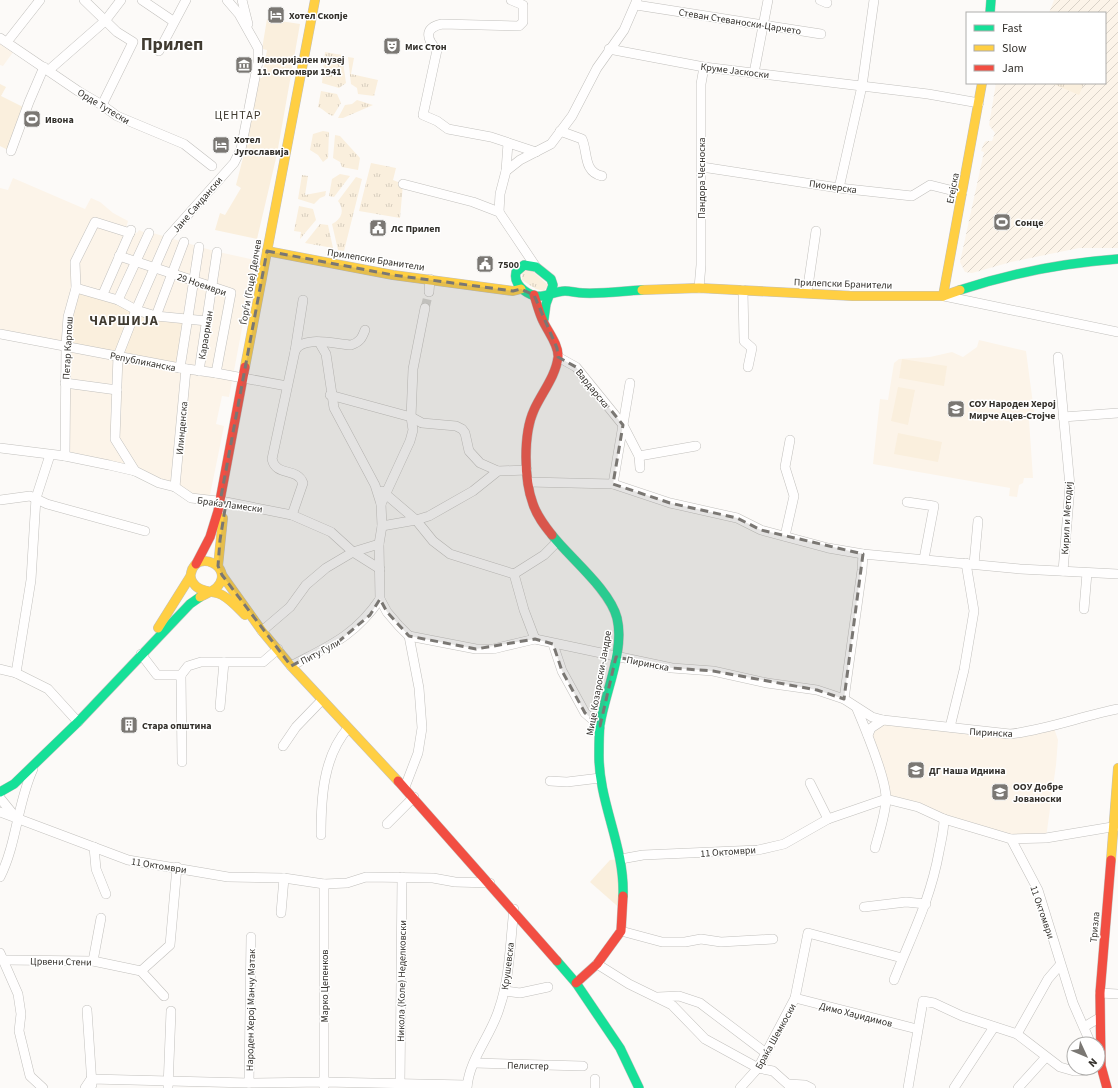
<svg xmlns="http://www.w3.org/2000/svg" width="1118" height="1088" font-family="'Source Sans 3',sans-serif">
  <defs>
    <pattern id="industrial-furrows" width="10" height="10" patternUnits="userSpaceOnUse"><rect width="10" height="10" fill="#fcf4e9"/><path d="M-1 1l2-2M0 10L10 0M9 11l2-2" fill="none" stroke="#d9d2c8"/></pattern>
    <pattern id="grass-tufts" width="24" height="20" patternUnits="userSpaceOnUse"><rect width="24" height="20" fill="#faefdd"/><path d="M3 7l-1-3M5 7V3M7 7l1-3M15 17l-1-3M17 17v-4M19 17l1-3" fill="none" stroke="#d7cdbe"/></pattern>
  </defs>
  <rect width="100%" height="100%" fill="#fcfaf8"/>
  <g fill="#fcf4e9">
    <path d="M0 38 16 48 3 66 0 65Z"/>
    <path d="M13 178 85 209 91 198 100 202 113 213 128 221 126 229 137 233 139 230 146 233H153L214 251 255 260 229 397 222 396 216 424 224 426 209 500 135 471 65 456V346L0 334V188L8 190Z"/>
    <path d="M979 340 1026 351 1035 419 1029 420 1033 478H1024L1023 483 1019 485 1017 497 1009 496 1010 488 873 464 880 399 888 400 894 363 899 359 930 357 952 352 963 357 977 347Z"/>
    <path d="M878 723 1010 734 1053 725 1058 740 1056 765 1046 838 1011 839 886 799 871 728Z"/>
  </g>
  <path fill="url(#industrial-furrows)" d="M1054 0H1118V248H1079L1011 262 972 273 965 272 960 262 984 152 981 151 984 143 986 141H992L995 133 989 125 996 83H1105V13H1049Z"/>
  <g fill="url(#grass-tufts)">
    <path d="M325 52 342 55 346 83 339 88 322 83Z"/>
    <path d="M348 57 354 58 351 74 378 80 374 96 358 94 357 88 351 84Z"/>
    <path d="M1051 83H1084L1079 95Z"/>
    <path d="M321 91 337 94 341 103 333 116C326 114 324 109 318 107Z"/>
    <path d="M357 100 373 105 343 118H338L345 105 352 104Z"/>
    <path d="M323 131 329 132 328 158 323 162 318 155 310 150 313 134Z"/>
    <path d="M335 135 340 136 360 158 358 170 342 167 340 162 333 158Z"/>
    <path d="M371 163 396 168 393 180 403 184 400 218 359 211Z"/>
    <path d="M340 174 350 176 334 197 329 196 332 179Z"/>
    <path d="M302 175 308 176 305 195 326 191 325 196 320 198 314 204 298 199Z"/>
    <path d="M356 177 362 179 344 251 338 250 332 224C342 219 345 210 338 201Z"/>
    <path d="M299 206 313 209 316 220 300 239 301 232 294 231Z"/>
    <path d="M320 224 328 225 333 248 305 243Z"/>
    <path d="M530 269 548 285 544 291 536 289 522 280V272Z"/>
  </g>
  <g fill="#faefdd">
    <path d="M267 19 300 24 277 154 257 239 215 230 220 213 225 215 241 188 236 185 245 150 257 78H262L267 50 262 49Z"/>
    <path d="M0 84 6 87 1 96 23 107 8 150 0 146Z"/>
    <path d="M76 288 136 310 188 320 180 368 66 345Z"/>
    <path d="M902 359 947 366 944 386 899 378Z"/>
    <path d="M898 387 915 390 908 425 891 421Z"/>
    <path d="M898 433 942 442 938 462 894 454Z"/>
    <path d="M621 859 623 911 590 882 610 860Z"/>
  </g>
  <g fill="none" stroke-linecap="round" stroke-linejoin="round">
    <path stroke="#d4d2cf" stroke-width="9" stroke-dasharray="9 4.5" stroke-linecap="butt" d="M425 308 429 292"/>
    <defs>
      <g id="street">
        <path d="M84 0 117 32 133 42 102 105"/>
        <path d="M142 0 173 21"/>
        <path d="M242 0 248 24"/>
        <path d="M511 0 523 5V22L519 26 442 24C423 28 427 40 437 50L423 115 437 121 448 129 491 137 536 152"/>
        <path d="M820 0 827 3"/>
        <path d="M636 5 821 34"/>
        <path d="M0 38 78 91 102 105 117 116 184 144 212 166"/>
        <path d="M7 42 40 0"/>
        <path d="M609 49 704 67 928 94 979 103"/>
        <path d="M159 51 186 0"/>
        <path d="M49 70 105 21 121 0"/>
        <path d="M754 73 768 0"/>
        <path d="M560 131 582 139C588 152 583 172 602 176"/>
        <path d="M11 151 29 102 44 67"/>
        <path d="M702 167 839 188 912 196 930 185 962 193"/>
        <path d="M506 171 508 143"/>
        <path d="M403 184 473 202 499 212 536 267"/>
        <path d="M839 188 862 86 874 0"/>
        <path d="M499 212 500 194 506 171 520 160 551 144 572 116 597 68 624 30 637 0"/>
        <path d="M119 256 231 293 216 373"/>
        <path d="M76 288 118 300 136 310 156 316 207 321"/>
        <path d="M699 288 701 265V84L704 67"/>
        <path d="M743 290 744 341 752 348 748 367"/>
        <path d="M429 292 430 279"/>
        <path d="M807 293 816 231"/>
        <path d="M103 294 131 230"/>
        <path d="M944 296 1118 332"/>
        <path d="M118 300 149 233"/>
        <path d="M156 316 184 242"/>
        <path d="M0 334 180 368 216 373 287 386"/>
        <path d="M319 342 326 354 334 408 375 485 381 504 382 526 379 544 380 599 387 612 399 626 409 636 419 688 422 728 418 753 405 787"/>
        <path d="M295 351C302 335 336 344 351 345 360 342 362 338 365 330"/>
        <path d="M558 357 576 367 623 425 639 456 640 468"/>
        <path d="M1058 357 1070 486 1063 571"/>
        <path d="M180 368 199 247"/>
        <path d="M199 371 217 252"/>
        <path d="M65 383 117 390"/>
        <path d="M330 395 411 417 422 423 456 426 462 429 465 433 469 451 480 463 498 471"/>
        <path d="M1063 417 1118 413"/>
        <path d="M0 448 65 456 109 465 135 471 159 483 175 487 191 498 226 502 292 515 331 532 353 552 380 569"/>
        <path d="M65 456 66 345 68 317 76 288 75 262 95 222 130 233"/>
        <path d="M639 456 696 446"/>
        <path d="M135 471 115 439 118 356 136 310 168 237 234 163 241 149 258 62V48L239 14 227 0"/>
        <path d="M528 482 613 484 670 503 737 518 761 530 828 548 863 554 1020 569 1118 574"/>
        <path d="M613 484 630 383"/>
        <path d="M175 487 186 369"/>
        <path d="M382 491 416 520 433 541 450 554 514 574"/>
        <path d="M0 500 30 496 47 504 145 531"/>
        <path d="M907 502 934 506 924 559"/>
        <path d="M381 504 410 441 413 430 411 417 413 369 425 308"/>
        <path d="M292 515 303 483C297 467 276 477 272 459L295 351 303 300"/>
        <path d="M382 526 416 520 429 516 473 491 498 471 527 470"/>
        <path d="M785 536 794 496 785 467 790 440"/>
        <path d="M974 564 978 521"/>
        <path d="M514 574 524 610 535 639"/>
        <path d="M514 574 544 555 557 542"/>
        <path d="M1084 609 1087 573"/>
        <path d="M262 631 290 607 306 585 326 568 353 552 379 544"/>
        <path d="M409 636 476 649H493L535 639 672 668 713 671 767 683 817 690 844 699 872 717 883 720"/>
        <path d="M553 644 562 671 585 713 600 726"/>
        <path d="M141 654 157 675H181L188 666 201 662H263L278 649"/>
        <path d="M291 666C329 646 355 636 380 599"/>
        <path d="M0 669 16 673 48 689 78 722"/>
        <path d="M16 673 31 580 36 498 50 455"/>
        <path d="M181 675 182 762"/>
        <path d="M844 699 862 570 863 554"/>
        <path d="M220 707 224 662"/>
        <path d="M857 709C865 728 887 780 886 800 885 816 879 833 875 848"/>
        <path d="M950 727 964 670 974 611 966 563"/>
        <path d="M868 735 871 728 883 720 1010 734C1047 730 1082 716 1118 709"/>
        <path d="M283 746 296 727 322 700"/>
        <path d="M550 781 567 782 600 778"/>
        <path d="M810 783 828 819"/>
        <path d="M0 798 17 819"/>
        <path d="M0 812 128 860 228 877 284 878 324 884 347 883 366 877 433 878 455 882 490 883"/>
        <path d="M387 824 414 797"/>
        <path d="M321 835C321 798 323 757 348 728"/>
        <path d="M1011 839 1038 890 1073 1003 1091 1044"/>
        <path d="M94 847 96 869 106 894"/>
        <path d="M621 859 643 855 758 850 784 844 828 819 886 799 918 807 944 819 1011 839 1046 838 1118 826"/>
        <path d="M0 877C17 843 17 804 33 769"/>
        <path d="M324 884V1087"/>
        <path d="M864 907 906 902 926 904"/>
        <path d="M281 913 284 878"/>
        <path d="M621 931 662 942H685L701 939 721 942 773 939"/>
        <path d="M0 953 18 994 21 1014 19 1031 30 1076 43 1088"/>
        <path d="M4 960 93 961 141 971 164 996"/>
        <path d="M93 961 101 918"/>
        <path d="M597 964 629 984 672 1005 705 1039 758 1068 773 1071 792 1088"/>
        <path d="M141 971 170 945 177 867"/>
        <path d="M894 980C912 934 930 901 939 852 941 841 944 831 944 819"/>
        <path d="M505 991 520 993 548 987"/>
        <path d="M1100 993 1118 994"/>
        <path d="M658 997 679 996 700 1003 766 1053"/>
        <path d="M795 998 917 1029"/>
        <path d="M87 1010 92 1085"/>
        <path d="M1084 1027 1099 1018"/>
        <path d="M1017 1034 1048 979 1060 965"/>
        <path d="M474 1063 583 1066"/>
        <path d="M249 1083 251 937"/>
        <path d="M788 1084 805 1085 811 1088"/>
        <path d="M400 1085 402 877"/>
        <path d="M85 1088 91 1079 249 1083 324 1082 467 1085"/>
        <path d="M168 1088 171 1011"/>
        <path d="M467 1088C469 1059 491 1036 499 1009 510 978 510 942 514 909"/>
        <path d="M595 1088V1079"/>
        <path d="M740 1088 758 1068 795 998 808 933 902 958"/>
        <path d="M908 1088 923 1001 934 1003 962 1016 1017 1034 1060 1067 1074 1071H1085L1094 1068"/>
        <path d="M954 1088 994 1027"/>
        <path d="M1018 1088 1046 1057"/>
      </g>
      <g id="fast">
        <path d="M990 13 991 0"/>
        <path d="M960 290C1011 273 1064 263 1118 259"/>
        <path d="M544 319 546 304 553 285 551 279 536 267 524 265 516 272C513 284 525 293 535 296 546 298 554 291 565 291 571 291 577 293 583 293 603 294 622 291 642 290"/>
        <path d="M552 535C570 558 610 590 617 618 625 651 605 692 600 725 599 734 599 744 599 753 598 802 625 846 623 896"/>
        <path d="M0 792 14 784 78 722 190 604 200 597"/>
        <path d="M557 961 576 983 620 1048 639 1088"/>
      </g>
      <g id="slow">
        <path d="M267 251 393 275 513 291 521 289"/>
        <path d="M642 290 699 288 853 296H943L960 290"/>
        <path d="M943 296 982 83"/>
        <path d="M245 367 315 0"/>
        <path d="M218 566 223 518"/>
        <path d="M222 575 262 631 291 666 398 781"/>
        <path d="M200 597C206 594 214 591 218 586 234 567 197 548 191 573 190 576 191 581 194 584 200 593 213 590 222 595 231 600 238 608 245 615"/>
        <path d="M158 628 190 577"/>
        <path d="M1111 860 1118 768"/>
      </g>
      <g id="jam">
        <path d="M534 295C537 304 539 313 543 321 548 332 559 345 558 357 556 376 541 394 534 410 523 434 524 480 533 504 537 516 544 525 552 535"/>
        <path d="M196 564 210 537 218 511 245 367"/>
        <path d="M398 781 557 961"/>
        <path d="M576 983 597 964 621 931 623 896"/>
        <path d="M1107 1088 1101 1066 1100 993 1111 860"/>
      </g>
    </defs>
    <use href="#street" stroke="#c2c0bd" stroke-width="10"/>
    <use href="#fast" stroke="#c2c0bd" stroke-width="10"/>
    <use href="#slow" stroke="#c2c0bd" stroke-width="10"/>
    <use href="#jam" stroke="#c2c0bd" stroke-width="10"/>
    <use href="#street" stroke="#fffefe" stroke-width="9"/>
    <use href="#fast" stroke="#16e098" stroke-width="9"/>
    <use href="#slow" stroke="#ffcf43" stroke-width="9"/>
    <use href="#jam" stroke="#f24e42" stroke-width="9"/>
  </g>
  <path fill="#7a7773" fill-opacity="0.2" stroke="#7a7773" stroke-width="3" stroke-dasharray="8 5" stroke-linejoin="round" d="M267 251 393 275 513 291 521 289 534 295 557 348 558 357 576 367 623 425 613 484 670 503 737 518 761 530 863 554 844 699 817 690 713 671 672 668 616 657 600 726 585 713 562 671 553 644 535 639 476 649 409 636 387 612 380 599 370 615 338 642 291 666 222 575 218 566 220 540 226 503 220 502Z"/>
  <defs>
    <symbol id="hotel-square" viewBox="-11 -11 22 22"><rect x="-9" y="-9" width="18" height="18" rx="4" fill="#7a7773" stroke="#fff"/><path d="M-6-4.5h1.5V1H6V5H4.5V3h-9V5H-6ZM-4 0a1.8 1.8 0 1 1 3.6 0ZM.5 0V-2.5h3Q6-2.5 6 0Z" fill="#fff"/></symbol>
    <symbol id="theatre-square" viewBox="-11 -11 22 22"><rect x="-9" y="-9" width="18" height="18" rx="4" fill="#7a7773" stroke="#fff"/><path d="M-5-5.5Q0-4 5-5.5V0Q5 5 0 6Q-5 5-5 0ZM-3.3-2.5H-1v1.5H-3.3ZM1-2.5H3.3v1.5H1ZM-2.8 1Q0 5.5 2.8 1Z" fill="#fff"/></symbol>
    <symbol id="museum-square" viewBox="-11 -11 22 22"><rect x="-9" y="-9" width="18" height="18" rx="4" fill="#7a7773" stroke="#fff"/><path d="M0-6L6-3V-2H-6V-3ZM-5-1h2V3h-2ZM-1-1h2V3h-2ZM3-1h2V3H3ZM-6 4H6V6H-6Z" fill="#fff"/></symbol>
    <symbol id="stadium-square" viewBox="-11 -11 22 22"><rect x="-9" y="-9" width="18" height="18" rx="4" fill="#7a7773" stroke="#fff"/><path d="M0-5a6.5 5 0 1 0 0 10a6.5 5 0 1 0 0-10ZM-3.5-1.8h7v3.6h-7Z" fill="#fff"/></symbol>
    <symbol id="civic-square" viewBox="-11 -11 22 22"><rect x="-9" y="-9" width="18" height="18" rx="4" fill="#7a7773" stroke="#fff"/><path d="M-.6-6.5H3V-4.5H.6V-3L4-1V1h2V6H-6V1h2V-1L-.6-3ZM-1.2 2.5V6h2.4V2.5Z" fill="#fff"/></symbol>
    <symbol id="university-square" viewBox="-11 -11 22 22"><rect x="-9" y="-9" width="18" height="18" rx="4" fill="#7a7773" stroke="#fff"/><path d="M0-5L7-2L0 1L-7-2ZM-4 1L0 2.5L4 1V4Q0 6-4 4Z" fill="#fff"/></symbol>
    <symbol id="building-square" viewBox="-11 -11 22 22"><rect x="-9" y="-9" width="18" height="18" rx="4" fill="#7a7773" stroke="#fff"/><path d="M-4-6H4V6H1V3H-1V6H-4ZM-2.5-4.3h1.7v1.8h-1.7ZM.8-4.3h1.7v1.8H.8ZM-2.5-1h1.7V.8h-1.7ZM.8-1h1.7V.8H.8Z" fill="#fff"/></symbol>
    <symbol id="school-square" viewBox="-11 -11 22 22"><rect x="-9" y="-9" width="18" height="18" rx="4" fill="#7a7773" stroke="#fff"/><path d="M0-5L7-2L0 1L-7-2ZM-4 1L0 2.5L4 1V4Q0 6-4 4Z" fill="#fff"/></symbol>
  </defs>
  <g fill-rule="evenodd">
    <use href="#hotel-square" x="266" y="5" width="20" height="20"/>
    <use href="#theatre-square" x="382" y="36" width="20" height="20"/>
    <use href="#museum-square" x="234" y="55" width="20" height="20"/>
    <use href="#stadium-square" x="22" y="109" width="20" height="20"/>
    <use href="#hotel-square" x="211" y="135" width="20" height="20"/>
    <use href="#stadium-square" x="992" y="212" width="20" height="20"/>
    <use href="#civic-square" x="368" y="218" width="20" height="20"/>
    <use href="#civic-square" x="475" y="254" width="20" height="20"/>
    <use href="#university-square" x="946" y="399" width="20" height="20"/>
    <use href="#building-square" x="119" y="715" width="20" height="20"/>
    <use href="#school-square" x="906" y="760" width="20" height="20"/>
    <use href="#school-square" x="990" y="782" width="20" height="20"/>
  </g>
  <g text-anchor="middle" stroke-width="3" stroke-linejoin="round" paint-order="stroke">
    <g font-size="10" font-weight="bold" fill="#34312c" stroke="#fff" text-anchor="start">
      <text x="289" y="19">Хотел Скопје</text>
      <text x="405" y="50">Мис Стон</text>
      <text x="257" y="63">Меморијален музеј<tspan x="257" dy="12">11. Октомври 1941</tspan></text>
      <text x="45" y="123">Ивона</text>
      <text x="234" y="143">Хотел<tspan x="234" dy="12">Југославија</tspan></text>
      <text x="1015" y="226">Сонце</text>
      <text x="391" y="232">ЛС Прилеп</text>
      <text x="498" y="268">7500</text>
      <text x="969" y="407">СОУ Народен Херој<tspan x="969" dy="12">Мирче Ацев-Стојче</tspan></text>
      <text x="142" y="729">Стара општина</text>
      <text x="929" y="774">ДГ Наша Иднина</text>
      <text x="1013" y="790">ООУ Добре<tspan x="1013" dy="12">Јованоски</tspan></text>
    </g>
    <g font-size="10" fill="#34312c" stroke="#fff">
      <text transform="translate(740 21) rotate(9)" y="4">Стеван Стеваноски-Царчето</text>
      <text transform="translate(735 70) rotate(7)" y="4">Круме Јаскоски</text>
      <text transform="translate(104 106) rotate(31)" y="4">Орде Тутески</text>
      <text transform="translate(701 178) rotate(-90)" y="4">Пандора Чесноска</text>
      <text transform="translate(833 186) rotate(8)" y="4">Пионерска</text>
      <text transform="translate(952 188) rotate(-79)" y="4">Егејска</text>
      <text transform="translate(197 204) rotate(-49)" y="4">Јане Сандански</text>
      <text transform="translate(376 259) rotate(9)" y="4">Прилепски Бранители</text>
      <text transform="translate(250 282) rotate(-80)" y="4">Ѓорѓи (Гоце) Делчев</text>
      <text transform="translate(843 283) rotate(2)" y="4">Прилепски Бранители</text>
      <text transform="translate(202 284) rotate(19)" y="4">29 Ноември</text>
      <text transform="translate(205 335) rotate(-81)" y="4">Караорман</text>
      <text transform="translate(67 348) rotate(-87)" y="4">Петар Карпош</text>
      <text transform="translate(143 361) rotate(11)" y="4">Републиканска</text>
      <text transform="translate(593 388) rotate(51)" y="4">Вардарска</text>
      <text transform="translate(181 428) rotate(-85)" y="4">Илинденска</text>
      <text transform="translate(230 504) rotate(8)" y="4">Браќа Ламески</text>
      <text transform="translate(1066 518) rotate(-87)" y="4">Кирил и Методиј</text>
      <text transform="translate(320 651) rotate(-28)" y="4">Питу Гули</text>
      <text transform="translate(648 663) rotate(11)" y="4">Пиринска</text>
      <text transform="translate(598 683) rotate(-80)" y="4">Мице Козароски-Јандре</text>
      <text transform="translate(991 732) rotate(3)" y="4">Пиринска</text>
      <text transform="translate(728 851) rotate(-4)" y="4">11 Октомври</text>
      <text transform="translate(159 865) rotate(9)" y="4">11 Октомври</text>
      <text transform="translate(1043 912) rotate(71)" y="4">11 Октомври</text>
      <text transform="translate(1094 927) rotate(-85)" y="4">Тризла</text>
      <text transform="translate(61 961) rotate(1)" y="4">Црвени Стени</text>
      <text transform="translate(507 966) rotate(-83)" y="4">Крушевска</text>
      <text transform="translate(401 981) rotate(-89)" y="4">Никола (Коле) Неделковски</text>
      <text transform="translate(324 986) rotate(-90)" y="4">Марко Цепенков</text>
      <text transform="translate(250 1010) rotate(-89)" y="4">Народен Херој Манчу Матак</text>
      <text transform="translate(856 1014) rotate(14)" y="4">Димо Хаџидимов</text>
      <text transform="translate(775 1036) rotate(-61)" y="4">Браќа Шемкоски</text>
      <text transform="translate(528 1065) rotate(1)" y="4">Пелистер</text>
    </g>
    <g font-size="12" letter-spacing="1" fill="#403b31" stroke="#fff">
      <text x="238" y="119">ЦЕНТАР</text>
    </g>
    <g font-size="14" font-weight="bold" letter-spacing="1" fill="#403b31" stroke="#fff">
      <text x="124" y="325">ЧАРШИЈА</text>
    </g>
    <g font-size="18" font-weight="bold" fill="#403b31" stroke="#fff">
      <text x="172" y="50">Прилеп</text>
    </g>
  </g>
  <rect x="966" y="12" width="140" height="72" fill="#ffffff" stroke="#aeadab"/>
  <rect x="974" y="25" width="20" height="6" fill="#16e098" stroke="#aeadab"/>
  <text x="1002" y="32" font-size="12" fill="#34312c">Fast</text>
  <rect x="974" y="45" width="20" height="6" fill="#ffcf43" stroke="#aeadab"/>
  <text x="1002" y="52" font-size="12" fill="#34312c">Slow</text>
  <rect x="974" y="65" width="20" height="6" fill="#f24e42" stroke="#aeadab"/>
  <text x="1002" y="72" font-size="12" fill="#34312c">Jam</text>
  <g transform="translate(1086 1056) rotate(134)"><circle r="19" fill="#ffffff" stroke="#aeadab"/>
  <path d="M0-3L7 15L0 10L-7 15Z" fill="#7a7773"/>
  <text y="-6" font-size="11" font-weight="bold" text-anchor="middle" fill="#34312c">N</text>
  </g>
</svg>
